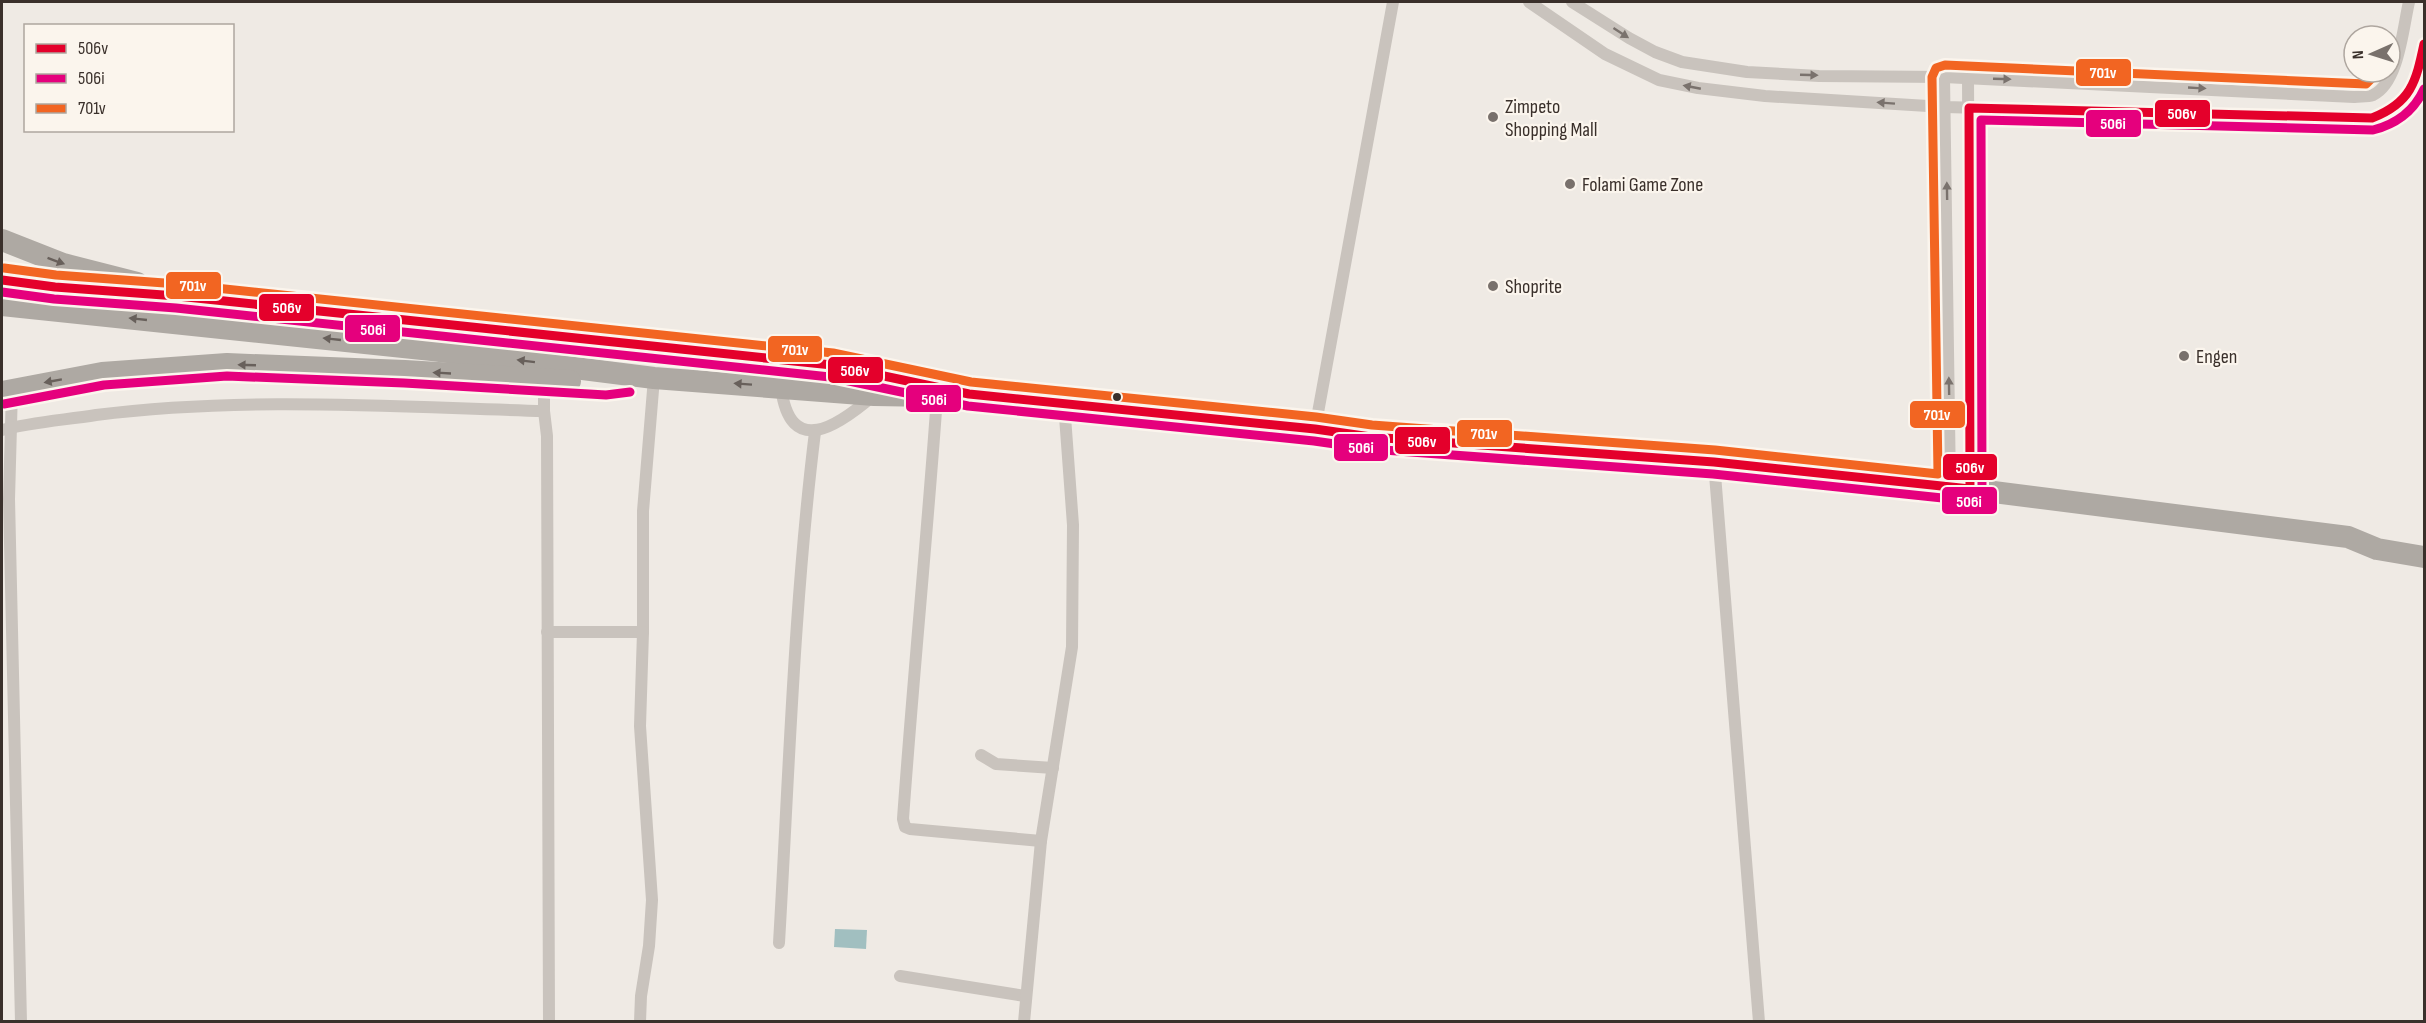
<svg xmlns="http://www.w3.org/2000/svg" width="2426" height="1023" font-family="'Sofia Sans Condensed',sans-serif">
  <rect width="100%" height="100%" fill="#efeae4"/>
  <path fill="#a1bfc0" d="M835 929 867 930 866 949 834 947Z"/>
  <g fill="none" stroke-linecap="round" stroke-linejoin="round">
    <g stroke="#c9c3bd" stroke-width="12">
      <path d="M1529 2 1605 54 1659 80 1698 88 1765 96 1944 107 2372 118C2413 106 2416 82 2424 44"/>
      <path d="M1572 2 1629 38 1655 52 1682 62 1747 72 1819 76 1944 77 2354 97C2360 96 2367 97 2373 95 2399 83 2403 27 2409 2"/>
      <path d="M1944 77 1950 487"/>
      <path d="M1968 78 1970 489"/>
      <path d="M781 387C790 460 839 425 873 396"/>
      <path d="M12 389 9 499 21 1022"/>
      <path d="M937 397C927 538 913 678 903 819L905 827 910 829 1041 841"/>
      <path d="M544 411V379"/>
      <path d="M1315 429 1393 2"/>
      <path d="M2 430C32 422 65 420 96 415 244 396 395 407 544 411L547 436 549 1022"/>
      <path d="M1714 462 1759 1022"/>
      <path d="M547 632H643V511L654 378"/>
      <path d="M981 755 996 764 1053 768"/>
      <path d="M779 943C789 772 794 602 815 432"/>
      <path d="M900 976 1025 996"/>
      <path d="M640 1022 641 996 649 946 652 900 640 726 643 632"/>
      <path d="M1024 1022 1041 841 1072 647 1073 525 1064 403"/>
    </g>
    <g stroke="#aea9a3" stroke-width="22">
      <path d="M2 240 63 264 137 283"/>
      <path d="M2 280 55 287 177 296 832 365 969 394 1315 429 1371 437 1714 462 1970 489 2348 537 2377 549 2424 557"/>
      <path d="M2 305 432 350 654 378 874 395 932 396"/>
      <path d="M2 392 102 373 227 364 405 371 570 381"/>
    </g>
    <defs>
      <path id="bus-1" d="M2 280 55 287 177 296 832 365 969 394 1315 429 1371 437 1714 462 1970 489 1969 108 2372 118C2411 103 2416 82 2424 44"/>
      <g id="bus-2">
        <path d="M2 292 54 299 176 308 830 377 968 406 1314 441 1370 449 1713 474 1971 501 1979 497 1982 489 1981 120 2373 130C2396 124 2414 111 2424 89"/>
        <path d="M4 404 104 385 227 376 404 383 606 395 630 392"/>
      </g>
      <path id="bus-3" d="M4 268 56 275 178 284 833 353 971 382 1316 417 1372 425 1715 450 1938 474 1932 77 1936 68 1945 65 2366 84 2378 72"/>
    </defs>
    <use href="#bus-1" stroke="#fbf5ed" stroke-width="14"/>
    <use href="#bus-2" stroke="#fbf5ed" stroke-width="14"/>
    <use href="#bus-3" stroke="#fbf5ed" stroke-width="14"/>
    <use href="#bus-1" stroke="#e4002b" stroke-width="9"/>
    <use href="#bus-2" stroke="#e5007d" stroke-width="9"/>
    <use href="#bus-3" stroke="#f26522" stroke-width="9"/>
  </g>
  <defs><path id="oneway-solid" d="M-6-.8H1V-3.2L6.5 0L1 3.2V.8H-6Z" transform="scale(1.5)"/></defs>
  <g fill="#7a726d">
    <use href="#oneway-solid" transform="translate(1621 33) rotate(33)"/>
    <use href="#oneway-solid" transform="translate(1809 75) rotate(2)"/>
    <use href="#oneway-solid" transform="translate(2002 79) rotate(2)"/>
    <use href="#oneway-solid" transform="translate(1692 87) rotate(-169)"/>
    <use href="#oneway-solid" transform="translate(2197 88) rotate(3)"/>
    <use href="#oneway-solid" transform="translate(1886 103) rotate(-176)"/>
    <use href="#oneway-solid" transform="translate(1947 191) rotate(-91)"/>
    <use href="#oneway-solid" transform="translate(1949 386) rotate(-91)"/>
  </g>
  <g fill="#68605b">
    <use href="#oneway-solid" transform="translate(56 261) rotate(20)"/>
    <use href="#oneway-solid" transform="translate(138 319) rotate(-174)"/>
    <use href="#oneway-solid" transform="translate(332 339) rotate(-174)"/>
    <use href="#oneway-solid" transform="translate(526 361) rotate(-173)"/>
    <use href="#oneway-solid" transform="translate(247 365) rotate(-178)"/>
    <use href="#oneway-solid" transform="translate(442 373) rotate(-177)"/>
    <use href="#oneway-solid" transform="translate(53 381) rotate(170)"/>
    <use href="#oneway-solid" transform="translate(743 384) rotate(-176)"/>
  </g>
  <g fill="#79716c" stroke="#fbf5ed" stroke-width="2">
    <circle cx="1493" cy="117" r="6"/>
    <circle cx="1570" cy="184" r="6"/>
    <circle cx="1493" cy="286" r="6"/>
    <circle cx="2184" cy="356" r="6"/>
  </g>
  <circle fill="#3a302b" stroke="#fbf5ed" stroke-width="2" cx="1117" cy="397" r="5"/>
  <g text-anchor="middle" stroke-width="4.5" stroke-linejoin="round" paint-order="stroke">
    <g font-size="20" fill="#3a302b" stroke="#fbf5ed" text-anchor="start">
      <text x="1505" y="113">Zimpeto<tspan x="1505" dy="23">Shopping Mall</tspan></text>
      <text x="1582" y="191">Folami Game Zone</text>
      <text x="1505" y="293">Shoprite</text>
      <text x="2196" y="363">Engen</text>
    </g>
  </g>
  <g stroke="#fbf5ed" stroke-width="2">
    <rect x="2075" y="58" width="57" height="29" rx="6" fill="#f26522"/>
    <rect x="2154" y="99" width="57" height="29" rx="6" fill="#e4002b"/>
    <rect x="2085" y="109" width="57" height="29" rx="6" fill="#e5007d"/>
    <rect x="165" y="271" width="57" height="29" rx="6" fill="#f26522"/>
    <rect x="258" y="293" width="57" height="29" rx="6" fill="#e4002b"/>
    <rect x="344" y="314" width="57" height="29" rx="6" fill="#e5007d"/>
    <rect x="767" y="335" width="56" height="28" rx="6" fill="#f26522"/>
    <rect x="827" y="356" width="57" height="28" rx="6" fill="#e4002b"/>
    <rect x="905" y="384" width="57" height="29" rx="6" fill="#e5007d"/>
    <rect x="1909" y="400" width="57" height="29" rx="6" fill="#f26522"/>
    <rect x="1456" y="419" width="57" height="29" rx="6" fill="#f26522"/>
    <rect x="1394" y="426" width="57" height="29" rx="6" fill="#e4002b"/>
    <rect x="1333" y="433" width="56" height="29" rx="6" fill="#e5007d"/>
    <rect x="1942" y="453" width="56" height="28" rx="6" fill="#e4002b"/>
    <rect x="1941" y="486" width="57" height="29" rx="6" fill="#e5007d"/>
  </g>
  <g font-size="16" text-anchor="middle" font-weight="bold" fill="#fff">
    <text x="2103" y="78">701v</text>
    <text x="2182" y="119">506v</text>
    <text x="2113" y="129">506i</text>
    <text x="193" y="291">701v</text>
    <text x="287" y="313">506v</text>
    <text x="373" y="335">506i</text>
    <text x="795" y="355">701v</text>
    <text x="855" y="376">506v</text>
    <text x="934" y="405">506i</text>
    <text x="1937" y="420">701v</text>
    <text x="1484" y="439">701v</text>
    <text x="1422" y="447">506v</text>
    <text x="1361" y="453">506i</text>
    <text x="1970" y="473">506v</text>
    <text x="1969" y="507">506i</text>
  </g>
  <rect width="2426" height="1023" fill="none" stroke="#3a302b" stroke-width="6"/>
  <rect x="24" y="24" width="210" height="108" fill="#fbf5ed" stroke="#aea69f" stroke-width="1.5"/>
  <rect x="36" y="44" width="30" height="9" fill="#e4002b" stroke="#aea69f" stroke-width="1.5"/>
  <text x="78" y="54" font-size="18" fill="#3a302b">506v</text>
  <rect x="36" y="74" width="30" height="9" fill="#e5007d" stroke="#aea69f" stroke-width="1.5"/>
  <text x="78" y="84" font-size="18" fill="#3a302b">506i</text>
  <rect x="36" y="104" width="30" height="9" fill="#f26522" stroke="#aea69f" stroke-width="1.5"/>
  <text x="78" y="114" font-size="18" fill="#3a302b">701v</text>
  <g transform="translate(2372 54) rotate(267)"><circle r="28" fill="#fbf5ed" stroke="#aea69f" stroke-width="1.5"/>
  <path d="M0-4.5L10 22L0 15L-10 22Z" fill="#79716c"/>
  <text y="-9" font-size="16" font-weight="bold" text-anchor="middle" fill="#3a302b">N</text>
  </g>
</svg>
